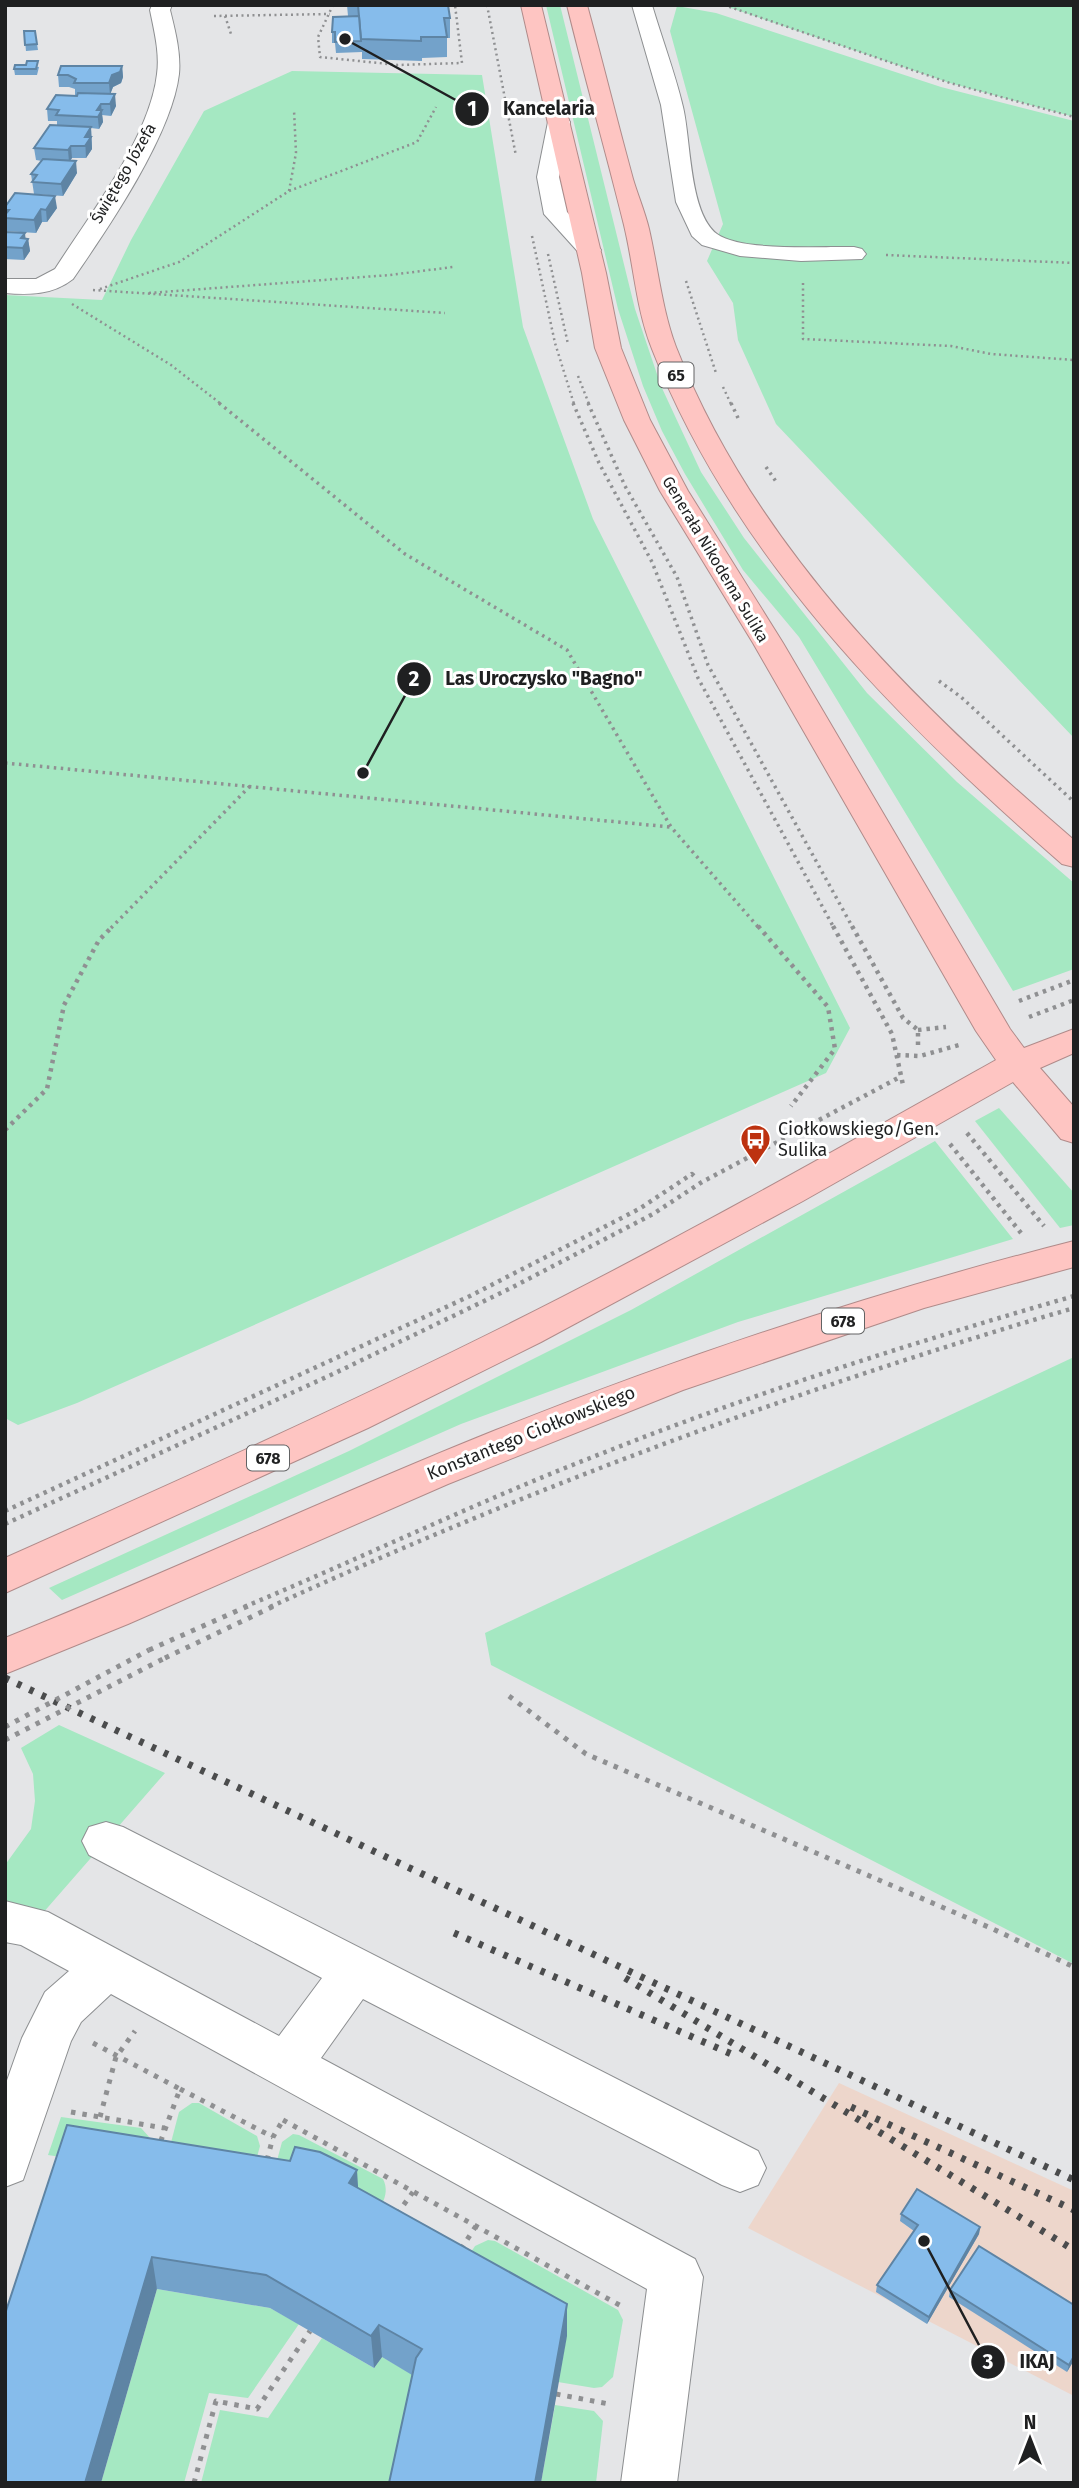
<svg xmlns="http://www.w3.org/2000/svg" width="1079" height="2488" font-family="'Fira Sans',sans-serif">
  <rect width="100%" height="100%" fill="#e4e5e7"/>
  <path fill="#edd6cb" d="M839 2083 1074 2191V2396L748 2228Z"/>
  <g fill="#a5e8c2">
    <path d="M546 5H560L635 309 661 386 701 472 744 538 867 693 957 782 1074 883V969L1013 991 799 637 743 570 685 474 662 431 643 386 618 309Z"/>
    <path d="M730 5H1074V117L950 83 728 7Z"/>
    <path d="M677 6 716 13 941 87 1074 121V738L776 424 738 340 733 303 707 261 723 224 670 31Z"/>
    <path d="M292 71 482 75 523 327 593 519 850 1028 826 1073 77 1403 18 1425 5 1418V295L102 300 131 240 204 111Z"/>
    <path d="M999 1108 1074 1193V1225L1060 1228 975 1121Z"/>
    <path d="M935 1141 1013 1239 738 1322 461 1424 62 1600 49 1588 349 1451 631 1310Z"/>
    <path d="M1074 1357V1964L491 1665 485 1633Z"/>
    <path d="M59 1725 165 1773 42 1914 5 1910V1865L31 1829 35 1801 33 1774 21 1748Z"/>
    <path d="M192 2103H199L257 2136 260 2146 249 2186 163 2173 179 2112Z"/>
    <path d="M61 2117 141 2128 151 2139 74 2159 48 2155Z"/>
    <path d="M293 2134 299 2135 383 2179C392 2197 377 2211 367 2225L269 2190 282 2142Z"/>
    <path d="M488 2240 495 2241 618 2310 623 2320 613 2377 602 2387 594 2388 558 2382 456 2275 475 2246Z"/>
    <path d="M157 2289 270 2308 299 2324 248 2398 209 2393 184 2483H101Z"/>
    <path d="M322 2338 374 2368 382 2357 424 2381 398 2483H201L220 2410 268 2418Z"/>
    <path d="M555 2405 594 2411 603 2421 596 2483H541Z"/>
  </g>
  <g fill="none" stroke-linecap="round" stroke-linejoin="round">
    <defs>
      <g id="minor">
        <path d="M152 5H172L170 10C175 30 181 53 179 74 172 135 108 228 73 279 53 295 29 295 5 293V279H36L55 269C89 216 150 137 157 74 160 53 154 30 150 10Z"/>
        <path d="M632 5H652C662 39 675 73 683 107 691 140 689 213 717 234 742 252 822 246 854 247L862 249 866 254 862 259 801 261 740 256 702 245 692 236 676 202 661 105Z"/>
        <path d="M559 115 567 117 570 122 559 177 567 212 601 250 597 255H581L544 214 537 177 548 122 551 117Z"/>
        <path d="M106 1822 123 1827 758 2151 766 2168 758 2185 740 2192 722 2185 363 1999 321 2058 695 2259 703 2277 677 2483H621L647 2289 111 1994 81 2022 71 2041 23 2180 5 2187V2086L22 2038 45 1992 69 1971 21 1945 5 1942V1901L48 1912 279 2036 322 1978 89 1855 82 1841 89 1827Z"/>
      </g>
      <g id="highway">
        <path d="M521 5H541L606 273 621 348 650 420 688 491 783 643 1010 1029 1024 1048 1074 1029V1053L1040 1068 1074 1107V1143L1061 1139 1013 1082 803 1201 541 1342 368 1428 5 1593V1558C175 1482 345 1406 511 1323 675 1241 836 1150 996 1060L976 1031 753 643 660 491 624 420 595 348 582 273Z"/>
        <path d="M567 5H587C603 63 617 121 633 179 638 196 645 212 649 229 658 268 662 310 676 347 754 546 915 704 1074 840V867L1062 864C897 720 733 556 652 349 636 309 634 266 624 225 606 152 585 79 567 5Z"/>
        <path d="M1074 1241V1267L924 1308 683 1390 448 1484 128 1624 5 1674V1638C170 1572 331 1496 496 1430 685 1355 877 1291 1074 1241Z"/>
      </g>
    </defs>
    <use href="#minor" stroke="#8d8f91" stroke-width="2"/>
    <use href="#highway" stroke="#b08b8a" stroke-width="2"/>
    <g stroke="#8f9092" stroke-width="2.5" stroke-dasharray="2 3.5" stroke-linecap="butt">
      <path d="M333 5 318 37 320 57 398 65 462 63 455 5"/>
      <path d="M487 5 516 156"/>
      <path d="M724 5 950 83 1074 117"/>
      <path d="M214 16 330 14"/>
      <path d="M225 16 231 34"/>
      <path d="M289 191 296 153 294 110"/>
      <path d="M532 236 555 343 574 404"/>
      <path d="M548 254 568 344"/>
      <path d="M886 255 1074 263"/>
      <path d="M686 281 716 373"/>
      <path d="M803 283V339L951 346 991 354 1074 360"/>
      <path d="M100 289 179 262 289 191 417 142 436 107"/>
      <path d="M93 290 445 313"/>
      <path d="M149 293 390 275 453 267"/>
      <path d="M72 304 171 365 221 404"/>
      <path d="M578 376 589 404"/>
      <path d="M723 387 731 404"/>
    </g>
    <g stroke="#8f9092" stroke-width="3.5" stroke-dasharray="2.5 4.5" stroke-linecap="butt">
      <path d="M219 403 405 554 567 650 671 827 759 928"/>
      <path d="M573 403 599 463 652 562 698 678 834 928"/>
      <path d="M588 403 625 486 677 577 708 665 853 928"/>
      <path d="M731 403 739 420"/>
      <path d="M766 467 777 483"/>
      <path d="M939 681 961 697 1074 802"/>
      <path d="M5 763 670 827"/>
      <path d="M111 928 250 786"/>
    </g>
    <g stroke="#8f9092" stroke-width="4.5" stroke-dasharray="3.5 5" stroke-linecap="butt">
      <path d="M758 926 828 1007 835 1049 791 1106"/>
      <path d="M833 926 892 1034 903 1085"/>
      <path d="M852 926 903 1018 918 1030V1045"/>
      <path d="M1019 1001 1074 980"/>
      <path d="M1029 1017 1074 1000"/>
      <path d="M918 1030 946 1027"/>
      <path d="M897 1055 920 1056 959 1045"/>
      <path d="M5 1130 47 1089 64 1005 99 940 113 926"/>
      <path d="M967 1133 1044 1226"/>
      <path d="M950 1144 1021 1233"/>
      <path d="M5 1511 470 1296 639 1209 692 1174 696 1178"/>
      <path d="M5 1524 333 1374 509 1289 653 1214 702 1182 900 1077"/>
      <path d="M244 1607C364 1557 481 1500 603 1453 757 1392 915 1342 1074 1296"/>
      <path d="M270 1607C530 1488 800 1388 1074 1308"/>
    </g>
    <g stroke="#8f9092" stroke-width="5" stroke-dasharray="4.5 7" stroke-linecap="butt">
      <path d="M149 1650 248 1606"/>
      <path d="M165 1658 274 1606"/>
      <path d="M509 1696 586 1754 993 1929 1074 1967"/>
      <path d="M93 2043 180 2089 160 2143"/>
      <path d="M180 2089 273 2137"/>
      <path d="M71 2112 164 2128"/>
      <path d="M100 2117 116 2057 135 2031"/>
      <path d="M283 2120 623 2307"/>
      <path d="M267 2160 273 2137 283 2120"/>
      <path d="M397 2214 413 2192"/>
      <path d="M461 2249 476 2226"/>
      <path d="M556 2394 609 2404"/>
      <path d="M194 2483 216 2401 257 2409 310 2331"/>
    </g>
    <use href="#minor" fill="#fff" fill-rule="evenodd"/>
    <use href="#highway" fill="#fec5c2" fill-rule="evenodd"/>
    <g stroke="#4b4c4d" stroke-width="7" stroke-dasharray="4.5 9" stroke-linecap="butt">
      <path d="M5 1678 1074 2180"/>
      <path d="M454 1933 736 2056"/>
      <path d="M625 1978 1074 2250"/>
      <path d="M851 2107 1074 2210"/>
    </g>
    <g stroke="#8f9092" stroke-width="5" stroke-dasharray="4.5 7" stroke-linecap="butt">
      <path d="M5 1727 149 1650"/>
      <path d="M5 1740 165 1658"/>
    </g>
  </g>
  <g fill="#73a2ca">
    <path d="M347 5H448L450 18V38H447V57L422 58V61L362 59V52L336 53 335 43H332V32L358 16H348Z"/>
    <path d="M24 31 37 44 38 50 26 51Z"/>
    <path d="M26 65 39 67 37 75H15L14 69Z"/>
    <path d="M122 66 123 77 121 83 113 87 110 94 116 106 111 116 102 115 103 122 99 129 91 128 92 149 86 158H72L70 161 77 173 63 196 34 194 31 174 42 161 36 160 34 148 57 125V121H48L47 109 77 95H75V89L69 87H59L58 75Z"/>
    <path d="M5 207 57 208 47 222H42L36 233 5 231Z"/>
    <path d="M5 232 28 239 30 251 24 260 5 259Z"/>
    <path d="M67 2125 358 2188 567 2304V2336L412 2375 382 2357 374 2368 270 2308 157 2289Z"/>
    <path d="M901 2214 980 2227 979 2234 927 2324 876 2292 877 2285 914 2231 900 2221Z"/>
    <path d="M950 2290 1074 2360 1067 2372 949 2297Z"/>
  </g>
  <g fill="#5e84a4">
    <path d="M122 66 123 77 121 83 113 87 110 95 109 83 112 75Z"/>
    <path d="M115 94 116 106 111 116 110 104Z"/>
    <path d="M101 104 103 122 99 129 97 110Z"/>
    <path d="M91 127 92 149 86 158 85 137Z"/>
    <path d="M71 146 72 158 69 162 68 150Z"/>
    <path d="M76 161 77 173 63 196 61 184Z"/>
    <path d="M55 196 57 208 47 222 46 210Z"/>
    <path d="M41 209 42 222 36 233 34 220Z"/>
    <path d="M25 233 26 243 28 239 30 251 24 260 21 238Z"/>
    <path d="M357 2170 359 2203 349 2183Z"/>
    <path d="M980 2227 979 2234 927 2324 929 2317Z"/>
    <path d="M152 2257 157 2289 101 2483H85Z"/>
    <path d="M567 2304V2336L541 2483H535Z"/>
    <path d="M379 2325 382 2357 374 2368 371 2336Z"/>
    <path d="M1074 2356V2360L1067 2372 1069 2365Z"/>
  </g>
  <g fill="#86bceb" stroke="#5e84a4" stroke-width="2">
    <path d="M358 5H448L450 18H444L447 37H421V41L361 39Z"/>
    <path d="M359 16 361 41 335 42V32H332L333 17Z"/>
    <path d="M24 31H35L37 44 25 45Z"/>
    <path d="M27 61H38L36 69H14L15 65H26Z"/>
    <path d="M61 66H122L120 72 112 75 109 83H74L76 79 68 75H58Z"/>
    <path d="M78 93 115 94 110 104H101L97 110H102L98 117 56 115 59 110 47 109 56 95 77 96Z"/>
    <path d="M50 125 91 127 85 137H91L85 146H71L68 150 34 148Z"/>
    <path d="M43 159 76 161 61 184 32 182 37 175 31 174Z"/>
    <path d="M15 193 55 196 46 210 41 209 34 220 5 218V215L9 210H5V207Z"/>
    <path d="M5 232 25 233 21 238 28 239 23 248 5 247Z"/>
    <path d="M67 2125 290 2161 295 2147 320 2152 357 2170 349 2183 567 2304 535 2483H389L416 2358 422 2349 379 2325 371 2336 266 2275 152 2257 85 2483H5V2314Z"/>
    <path d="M917 2189 980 2227 929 2317 877 2285 918 2225 901 2214Z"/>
    <path d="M979 2246 1074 2305V2356L1069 2365 950 2290Z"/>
  </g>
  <defs>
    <symbol id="bus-pin" viewBox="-11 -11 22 30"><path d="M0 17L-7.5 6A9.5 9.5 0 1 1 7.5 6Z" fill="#bd3210" stroke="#fff"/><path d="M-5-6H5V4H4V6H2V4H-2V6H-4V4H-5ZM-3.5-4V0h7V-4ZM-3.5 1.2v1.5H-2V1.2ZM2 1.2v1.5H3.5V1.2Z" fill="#fff"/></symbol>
  </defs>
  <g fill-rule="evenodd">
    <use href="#bus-pin" x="738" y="1122" width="35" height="47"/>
  </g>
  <g text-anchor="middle" stroke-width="6" stroke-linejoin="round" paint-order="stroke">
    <g font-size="16" fill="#1f2021" stroke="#fff">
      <text transform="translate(123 173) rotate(-60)" y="6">Świętego Józefa</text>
      <text transform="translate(716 559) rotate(59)" y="6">Generała Nikodema Sulika</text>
    </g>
    <g fill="#fff" stroke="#626364" stroke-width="2">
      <rect x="658.5" y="362.5" width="35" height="25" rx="5"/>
      <rect x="822" y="1308.5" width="42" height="25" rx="5"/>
      <rect x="247" y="1445.5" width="42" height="25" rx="5"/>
    </g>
    <g font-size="16" font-weight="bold" fill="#1f2021">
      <text x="676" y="381">65</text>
      <text x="843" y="1327">678</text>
      <text x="268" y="1464">678</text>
    </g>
    <g font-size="18" fill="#1f2021" stroke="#fff" text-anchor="start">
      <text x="778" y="1135">Ciołkowskiego/Gen.<tspan x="778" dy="21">Sulika</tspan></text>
    </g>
    <g font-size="18" fill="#1f2021" stroke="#fff">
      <text transform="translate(531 1433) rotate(-22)" y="6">Konstantego Ciołkowskiego</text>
    </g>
  </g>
  <path fill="none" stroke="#1f2021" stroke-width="2.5" d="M345 39L472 109M363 773L414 679M924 2241L988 2362"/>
  <g fill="#1f2021" stroke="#fff" stroke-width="2.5">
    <circle cx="345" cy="39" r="7"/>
    <circle cx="363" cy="773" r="7"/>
    <circle cx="924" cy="2241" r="7"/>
    <circle cx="472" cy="109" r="18"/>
    <circle cx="414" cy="679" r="18"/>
    <circle cx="988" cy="2362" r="18"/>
  </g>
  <g font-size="21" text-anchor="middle" font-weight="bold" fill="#fff">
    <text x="472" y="116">1</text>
    <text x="414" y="686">2</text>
    <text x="988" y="2369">3</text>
  </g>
  <g font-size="19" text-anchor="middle" font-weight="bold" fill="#1f2021" stroke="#fff" stroke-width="6" stroke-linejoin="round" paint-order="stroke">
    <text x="549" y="115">Kancelaria</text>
    <text x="544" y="685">Las Uroczysko "Bagno"</text>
    <text x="1037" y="2368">IKAJ</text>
  </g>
  <rect width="1079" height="2488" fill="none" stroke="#1f2021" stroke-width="14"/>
  <g transform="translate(1030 2439)" stroke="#ffffff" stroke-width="5" paint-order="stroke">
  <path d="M0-5L12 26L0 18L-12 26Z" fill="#1f2021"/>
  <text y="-10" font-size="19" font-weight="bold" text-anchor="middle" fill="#1f2021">N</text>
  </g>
</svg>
